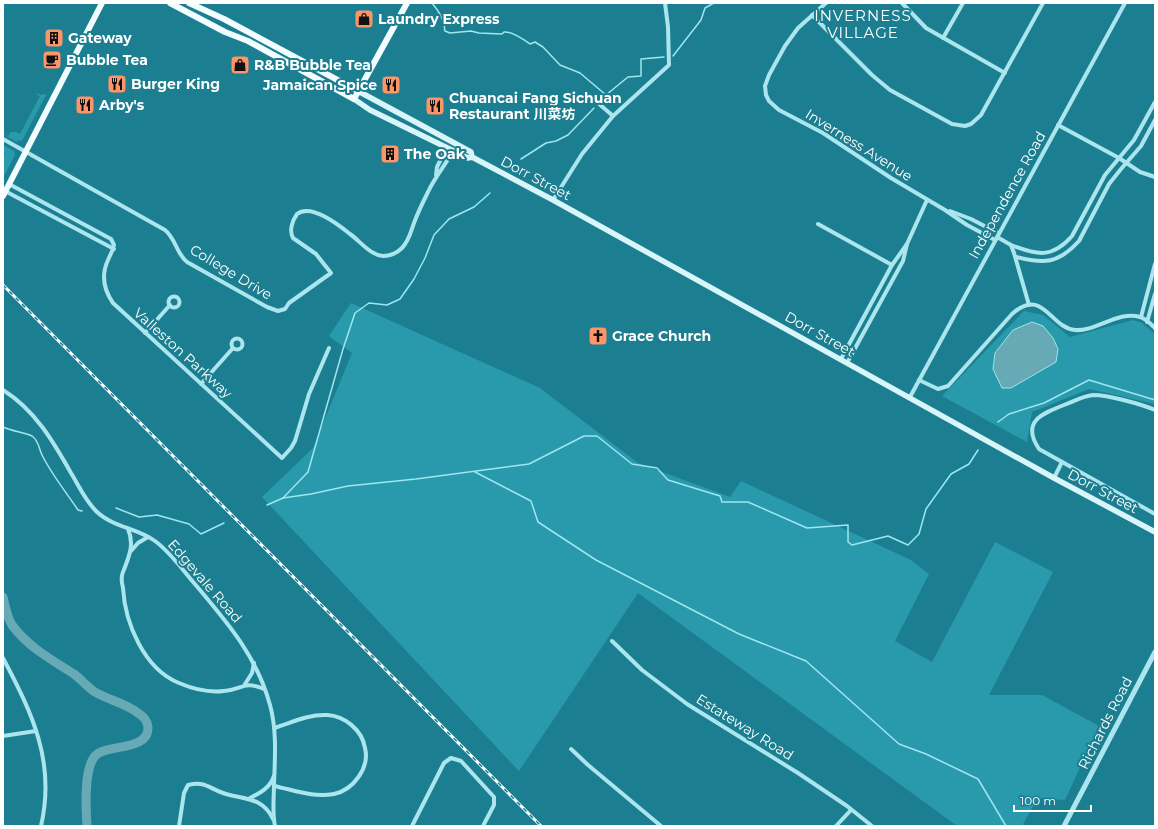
<svg xmlns="http://www.w3.org/2000/svg" width="1158" height="829" font-family="Montserrat,'Noto Sans SC',sans-serif">
  <rect width="100%" height="100%" fill="#1c7f91"/>
  <g fill="#289aab">
    <path d="M37 93 41 95 45 94 46 95 23 139 21 141 18 140 17 142 3 134 8 136 11 132H16L20 134 40 96 36 94Z"/>
    <path d="M3 145 14 151 15 155 3 178V158L5 153 3 152Z"/>
    <path d="M351 303 540 388 638 463 730 497 741 481 911 560 929 574 895 641 932 662 995 542 1053 572 989 695H1042L1099 726 1065 800 1038 798 1023 824 1024 826H957L638 593 519 771 262 497 313 448 352 353 329 336Z"/>
    <path d="M1024 311 1043 315 1070 337 1133 320 1142 323 1155 334V404L1089 389 1032 412 1027 442 942 396Z"/>
  </g>
  <path fill="#67a9b4" stroke="#9ee6f0" d="M1032 322 1043 326 1053 338 1058 349 1056 362 1011 388H1002L993 369 995 353 1013 330Z"/>
  <g fill="none" stroke-linecap="round" stroke-linejoin="round">
    <g stroke="#9ee6f0" stroke-width="1.5">
      <path d="M432 3C437 9 443 17 444 25 445 27 444 29 445 31L450 33 471 31 479 33 502 34 504 32C512 31 523 39 530 44L535 42 543 47 560 65 580 73 606 95 628 77 641 76V59L664 57"/>
      <path d="M673 56 701 20 705 8 714 3"/>
      <path d="M521 159 546 143 556 141 568 135 594 108"/>
      <path d="M998 422 1009 414 1044 403 1089 380 1155 400"/>
      <path d="M3 427C11 431 27 433 32 436 39 441 39 449 42 455 52 475 66 492 78 510L82 511"/>
      <path d="M475 472 531 501 538 522 596 560 739 634 806 661 899 744 926 754 978 779 1006 826"/>
      <path d="M283 498 311 494 348 486 416 479 529 464 584 436H597L632 464 657 468 668 480 720 496 722 502H748L807 528 848 525V542L852 545 888 536 908 545 919 534 926 509 951 474 969 464 978 450"/>
      <path d="M267 505 283 498 308 472 343 349 355 313 369 303 387 305 400 299 414 279 425 258 434 235 449 219 474 207 490 193"/>
      <path d="M116 508 139 517 157 515 189 524 201 534 224 523"/>
    </g>
    <path stroke="#67a9b4" stroke-width="9" d="M3 597C5 606 7 617 12 625 28 647 52 660 74 674 81 679 87 687 95 692 108 700 126 703 138 713 144 717 147 720 148 727 149 751 108 744 96 755 83 768 86 809 87 826"/>
    <g stroke="#abe5ee" stroke-width="4">
      <path d="M826 3 798 28 785 46 769 75 765 86 766 95 769 101 779 110 823 133 891 178 945 210 967 225 995 240"/>
      <path d="M902 3 926 28 1005 73"/>
      <path d="M812 15 872 75 890 90 952 124 965 126 971 124 981 115 1043 3"/>
      <path d="M943 38 963 3"/>
      <path d="M598 103 613 116"/>
      <path d="M1058 125 1119 158 1140 172 1155 177"/>
      <path d="M3 139 165 230C176 239 176 253 187 262L267 307 278 311 285 309 289 303 331 273 316 254 293 238C289 231 292 221 297 214 311 203 339 225 350 234 360 241 370 255 383 256 390 256 397 253 402 248 409 241 411 231 414 223 418 212 423 202 428 192 434 179 443 168 450 156L448 152"/>
      <path d="M436 175 437 167 444 153 448 151"/>
      <path d="M9 184 111 239 114 245C113 251 110 255 108 260 101 275 104 290 113 303L282 458 291 448 295 441 309 394 329 348"/>
      <path d="M5 191 114 249"/>
      <path d="M553 200 582 154 613 116 669 65 668 27 665 3"/>
      <path d="M950 211 971 219 998 233"/>
      <path d="M818 224 892 265"/>
      <path d="M997 237 1011 245 1014 253 1029 305"/>
      <path d="M1011 245C1037 255 1052 259 1072 236L1105 175 1134 140 1155 102"/>
      <path d="M1016 257C1044 264 1058 264 1079 241L1109 184 1121 169 1141 146 1155 120"/>
      <circle cx="174" cy="302" r="5.5"/>
      <path d="M1141 317 1155 264"/>
      <path d="M1147 322 1155 294"/>
      <path d="M145 333 170 305"/>
      <circle cx="237" cy="344" r="5.5"/>
      <path d="M841 359 892 265 907 244 927 200"/>
      <path d="M847 363 903 261 907 244"/>
      <path d="M919 380 938 389 948 386 1012 314C1043 286 1050 328 1075 330 1095 332 1119 310 1140 317 1145 318 1151 324 1155 328"/>
      <path d="M201 384 233 348"/>
      <path d="M3 390C35 410 53 441 71 473 79 486 85 500 96 511 112 527 137 528 155 541 170 552 182 569 194 583 226 621 257 656 270 705 277 730 275 758 274 784 274 798 272 812 275 826"/>
      <path d="M910 397 1125 3"/>
      <path d="M1155 410C1141 404 1108 395 1093 395 1083 396 1072 402 1064 405 1041 414 1021 422 1039 449L1155 514"/>
      <path d="M1054 478 1062 462"/>
      <path d="M128 529C134 543 130 554 125 567 124 570 122 573 122 576 121 580 122 584 123 588 125 623 144 669 179 683 193 689 208 693 224 691 242 690 243 680 264 689"/>
      <path d="M131 551 138 543 148 537"/>
      <path d="M612 641 642 670 687 704 798 773 847 806 872 826"/>
      <path d="M3 658C32 713 56 762 41 826"/>
      <path d="M245 684 252 673 254 663"/>
      <path d="M274 728C291 723 308 714 327 715 345 716 362 730 365 748 370 768 353 790 334 794 313 798 294 790 274 786"/>
      <path d="M3 736 36 731"/>
      <path d="M571 749 588 765 661 826"/>
      <path d="M250 798C260 793 270 788 274 776"/>
      <path d="M179 826 184 793 188 785C206 781 208 788 223 793 243 800 262 796 273 819"/>
      <path d="M412 826 444 763 451 758 461 761 494 797V805L483 826"/>
      <path d="M836 826 851 810"/>
    </g>
    <path stroke="#abe5ee" stroke-width="5" d="M1064 826 1155 652"/>
    <g stroke="#d8f5fa" stroke-width="5.5">
      <path d="M358 91 471 152 472 157"/>
      <path d="M354 99 370 110 468 158 472 157 553 200 1054 478 1155 532"/>
    </g>
    <g stroke="#f2fdff" stroke-width="6">
      <path d="M170 3 225 32 248 41 354 99 407 3"/>
      <path d="M189 3 224 19 358 91"/>
      <path d="M3 196 102 3"/>
    </g>
    <defs>
      <path id="rail" d="M3 285 541 826"/>
    </defs>
    <use href="#rail" stroke="#fff" stroke-width="3"/>
    <use href="#rail" stroke="#1c7f91" stroke-width="1.5" stroke-dasharray="4.5" stroke-linecap="butt"/>
  </g>
  <defs>
    <symbol id="shop-square" viewBox="-11 -11 22 22"><rect x="-9" y="-9" width="18" height="18" rx="4" fill="#fe9569" stroke="#1c7f91"/><path d="M-5-2.5h2.3a2.7 3.5 0 0 1 5.4 0H5L5.5 6h-11ZM-1.5-2.5h3a1.5 2.3 0 0 0-3 0Z" fill="#111"/></symbol>
    <symbol id="building-square" viewBox="-11 -11 22 22"><rect x="-9" y="-9" width="18" height="18" rx="4" fill="#fe9569" stroke="#1c7f91"/><path d="M-4-6H4V6H1V3H-1V6H-4ZM-2.5-4.3h1.7v1.8h-1.7ZM.8-4.3h1.7v1.8H.8ZM-2.5-1h1.7V.8h-1.7ZM.8-1h1.7V.8H.8Z" fill="#111"/></symbol>
    <symbol id="cafe-square" viewBox="-11 -11 22 22"><rect x="-9" y="-9" width="18" height="18" rx="4" fill="#fe9569" stroke="#1c7f91"/><path d="M-5.5-4.5H6V0H3Q3 3.5 0 3.5H-2.5Q-5.5 3.5-5.5 0ZM3-3.2v2h1.7v-2ZM-6 4.5H4V6H-6Z" fill="#111"/></symbol>
    <symbol id="restaurant-square" viewBox="-11 -11 22 22"><rect x="-9" y="-9" width="18" height="18" rx="4" fill="#fe9569" stroke="#1c7f91"/><path d="M-5-6h1v4h1v-4h1v4h1v-4h1v5L-1.5 .5V6h-2V.5L-5-1ZM5-6V6H3V1.5H1.5Q1.5-4 5-6Z" fill="#111"/></symbol>
    <symbol id="church-square" viewBox="-11 -11 22 22"><rect x="-9" y="-9" width="18" height="18" rx="4" fill="#fe9569" stroke="#1c7f91"/><path d="M-1.2-6h2.4v3.5h3.3v2.4h-3.3V6h-2.4V-.1h-3.3v-2.4h3.3Z" fill="#111"/></symbol>
  </defs>
  <g fill-rule="evenodd">
    <use href="#shop-square" x="353" y="8" width="22" height="22"/>
    <use href="#building-square" x="43" y="27" width="22" height="22"/>
    <use href="#cafe-square" x="41" y="49" width="22" height="22"/>
    <use href="#shop-square" x="229" y="54" width="22" height="22"/>
    <use href="#restaurant-square" x="106" y="73" width="22" height="22"/>
    <use href="#restaurant-square" x="380" y="74" width="22" height="22"/>
    <use href="#restaurant-square" x="74" y="94" width="22" height="22"/>
    <use href="#restaurant-square" x="424" y="95" width="22" height="22"/>
    <use href="#building-square" x="379" y="143" width="22" height="22"/>
    <use href="#church-square" x="587" y="325" width="22" height="22"/>
  </g>
  <g text-anchor="middle" stroke-width="4" stroke-linejoin="round" paint-order="stroke">
    <g font-size="14" font-weight="bold" fill="#fff" stroke="#1c7f91" text-anchor="start">
      <text x="378" y="24">Laundry Express</text>
      <text x="68" y="43">Gateway</text>
      <text x="66" y="65">Bubble Tea</text>
      <text x="254" y="70">R&amp;B Bubble Tea</text>
      <text x="131" y="89">Burger King</text>
      <text x="377" y="90" text-anchor="end">Jamaican Spice</text>
      <text x="449" y="103">Chuancai Fang Sichuan<tspan x="449" dy="16">Restaurant 川菜坊</tspan></text>
      <text x="99" y="110">Arby's</text>
      <text x="404" y="159">The Oak</text>
      <text x="612" y="341">Grace Church</text>
    </g>
    <g font-size="14" fill="#fff" stroke="#1c7f91">
      <text transform="translate(859 145) rotate(32)" y="5">Inverness Avenue</text>
      <text transform="translate(536 178) rotate(28)" y="5">Dorr Street</text>
      <text transform="translate(1007 195) rotate(-61)" y="5">Independence Road</text>
      <text transform="translate(231 272) rotate(31)" y="5">College Drive</text>
      <text transform="translate(820 334) rotate(29)" y="5">Dorr Street</text>
      <text transform="translate(183 353) rotate(42)" y="5">Valleston Parkway</text>
      <text transform="translate(1103 491) rotate(28)" y="5">Dorr Street</text>
      <text transform="translate(205 581) rotate(49)" y="5">Edgevale Road</text>
      <text transform="translate(1105 723) rotate(-63)" y="5">Richards Road</text>
      <text transform="translate(745 727) rotate(32)" y="5">Estateway Road</text>
    </g>
    <g font-size="15" letter-spacing="1" fill="#fff" stroke="#1c7f91">
      <text x="863" y="21">INVERNESS<tspan x="863" dy="17">VILLAGE</tspan></text>
    </g>
  </g>
  <rect width="1158" height="829" fill="none" stroke="#ffffff" stroke-width="8"/>
  <path d="M1014 805v6h77v-6" fill="none" stroke="#ffffff" stroke-width="2"/>
  <text x="1020" y="805" font-size="12" fill="#ffffff" stroke="#1c7f91" stroke-width="3" paint-order="stroke">100 m</text>
</svg>
